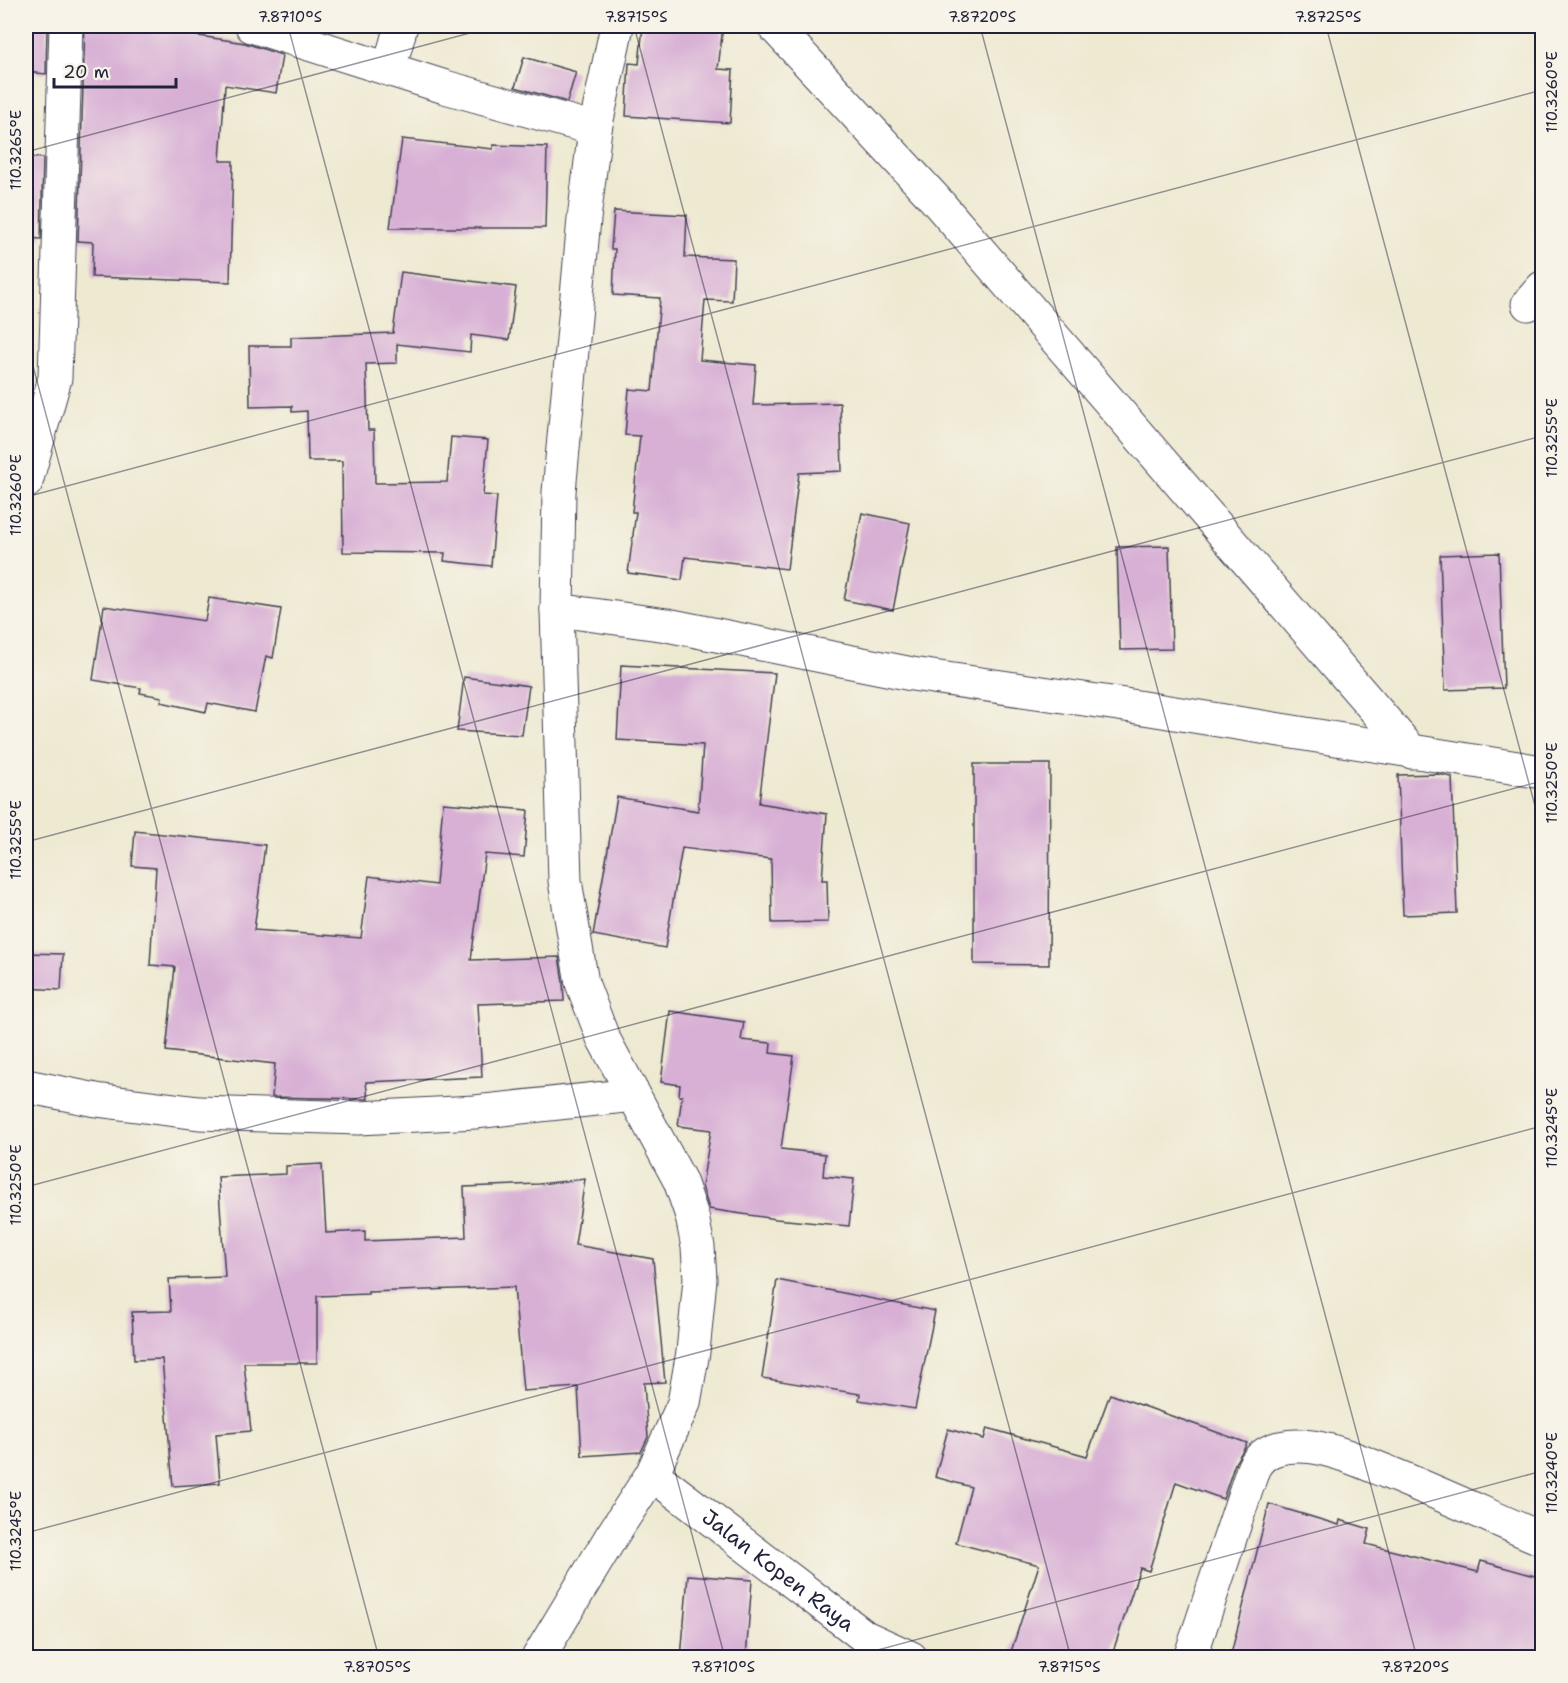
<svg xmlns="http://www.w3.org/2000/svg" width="1568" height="1683" font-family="'Shantell Sans',sans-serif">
  <rect width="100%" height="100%" fill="#f7f3e8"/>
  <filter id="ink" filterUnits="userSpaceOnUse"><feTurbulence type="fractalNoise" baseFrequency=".0167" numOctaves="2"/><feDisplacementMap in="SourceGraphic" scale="12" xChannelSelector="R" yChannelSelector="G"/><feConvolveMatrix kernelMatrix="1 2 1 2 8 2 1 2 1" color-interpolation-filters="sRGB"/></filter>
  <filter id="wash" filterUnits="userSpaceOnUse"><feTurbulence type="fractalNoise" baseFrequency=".008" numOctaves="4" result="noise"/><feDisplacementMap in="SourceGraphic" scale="24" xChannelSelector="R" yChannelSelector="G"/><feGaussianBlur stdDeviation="1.35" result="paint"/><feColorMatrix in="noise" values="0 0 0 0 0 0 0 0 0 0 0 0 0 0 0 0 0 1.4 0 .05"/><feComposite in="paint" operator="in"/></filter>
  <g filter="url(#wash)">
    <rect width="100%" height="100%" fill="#eee9d1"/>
    <g id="blocks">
      <g fill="#d8b0d5">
        <path d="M26 26H47L46 74 26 72Z"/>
        <path d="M85 26H193V35L245 43 282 55 276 93 225 85 220 161H233L230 282 92 277 93 242 78 241Z"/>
        <path d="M643 26H723L718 69 733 70 730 123 626 116 629 63 639 64Z"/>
        <path d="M524 57 576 72 567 102 515 87Z"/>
        <path d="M402 139 493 149V145L547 147 545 228H390Z"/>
        <path d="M26 157 43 158 41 239 26 238Z"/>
        <path d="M614 211 687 215 685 257 734 259 732 301 705 300 700 360 756 365 753 405 840 403 842 471 799 473 787 569 685 557 682 580 628 573 636 512H632L640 436 625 435 629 389 652 391 660 298 613 295 615 249H611Z"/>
        <path d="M401 272 516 287 509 340 471 335 470 352 397 344V363L366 364 368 430H374L375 483 447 482 451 437 488 440 483 495 497 496 491 566 444 561 445 553 343 552 342 461H308L307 411 292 412V406L250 407 249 346H291V337L393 333Z"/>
        <path d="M862 513 910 523 893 610 844 600Z"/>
        <path d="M1169 546 1172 649 1120 650 1117 547Z"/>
        <path d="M1499 553 1504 688 1445 690 1440 555Z"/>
        <path d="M209 598 281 609 273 658 266 656 255 712 208 703 206 712 161 702 162 697 140 693 141 688 93 680 104 606 205 621Z"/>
        <path d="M621 665 775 673 759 803 827 814 822 880H827L828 922 772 923 771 859 682 848 665 948 593 935 617 797 698 811 703 745 617 740Z"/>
        <path d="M464 677 529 686 522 735 457 731Z"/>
        <path d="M974 764H1050L1049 965 974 964Z"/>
        <path d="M1438 774 1452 777 1457 913 1403 915 1398 775Z"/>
        <path d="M443 803 528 810 524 857 485 854 471 960 559 957 563 982 564 1001 478 1004 482 1077 366 1082 368 1099 272 1097 275 1064 166 1051 175 967 150 965 156 868 132 866 135 831 265 845 254 930 361 938 369 876 436 885Z"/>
        <path d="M26 953 63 954 61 990 26 988Z"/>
        <path d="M670 1011 744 1022 741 1040 771 1043 770 1053 794 1056 781 1149 825 1154 823 1176 854 1179 849 1226 776 1219 709 1209 702 1186 711 1130 678 1126 682 1096H679L680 1085 661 1082Z"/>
        <path d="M322 1164 326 1233 365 1231V1241L466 1237 464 1187 539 1184 585 1179 575 1245 653 1259 665 1382 644 1383 648 1437 641 1452 582 1456 578 1387 523 1391 514 1287 368 1292V1294L317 1296V1363H244L251 1431 216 1434 220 1483 173 1486 162 1359 134 1360 132 1312 171 1311 169 1279 225 1277 218 1177 286 1174V1166Z"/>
        <path d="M777 1280 935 1311 915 1409 859 1400 860 1394 762 1378Z"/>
        <path d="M1110 1394 1247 1443 1245 1447 1235 1463 1223 1499 1176 1482 1149 1571 1140 1568 1111 1658H1009L1039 1565 956 1543 971 1487 935 1477 948 1429 984 1439 987 1428 1087 1456Z"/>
        <path d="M1269 1504 1339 1525 1340 1520 1370 1529 1366 1544 1478 1572 1481 1561 1542 1578V1658H1230Z"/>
        <path d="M688 1575 752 1580 746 1658H681Z"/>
      </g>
    </g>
  </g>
  <g filter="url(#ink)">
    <use href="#blocks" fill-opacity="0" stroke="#414052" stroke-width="1.5"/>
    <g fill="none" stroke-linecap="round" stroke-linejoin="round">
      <defs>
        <g id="street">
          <path d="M252 26 445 87 595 129"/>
          <path d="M774 26 934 198 1412 752"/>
          <path d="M389 69 401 26"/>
          <path d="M1528 304 1542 288"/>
          <path d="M26 482 55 378 66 26"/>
          <path d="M557 610 667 625 912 674 1125 705 1542 772"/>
          <path d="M26 1086 96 1100 199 1113 359 1118 475 1112 634 1095"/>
          <path id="s1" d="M652 1474 865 1637 911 1658"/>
          <path d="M538 1658 611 1537 652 1474 684 1403 693 1352 700 1279 698 1247 692 1216 680 1181 603 1038 582 983 565 881 557 610 559 492 584 219 595 129 617 26"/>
          <path d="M1190 1658 1253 1469C1263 1446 1291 1444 1313 1447 1338 1451 1363 1462 1387 1472 1439 1493 1491 1517 1542 1539"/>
        </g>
      </defs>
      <use href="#street" stroke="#414052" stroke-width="35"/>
      <use href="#street" stroke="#fff" stroke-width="33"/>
    </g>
  </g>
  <path fill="none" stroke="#22223b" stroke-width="1.5" stroke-opacity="0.45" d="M288 26 725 1658M634 26 1071 1658M980 26 1417 1658M1326 26 1542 832M26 152 496 26M26 340 379 1658M26 497 1542 90M26 842 1542 436M26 1187 1542 781M26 1533 1542 1126M26 1632 32 1658M848 1658 1542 1471"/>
  <g text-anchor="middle" stroke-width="4.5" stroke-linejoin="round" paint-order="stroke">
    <g font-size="21" fill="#22223b" stroke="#f7f3e8">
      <text dy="7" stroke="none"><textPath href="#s1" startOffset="159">Jalan Kopen Raya</textPath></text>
    </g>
  </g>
  <rect width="1568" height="1683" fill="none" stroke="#f7f3e8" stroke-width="66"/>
  <path d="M54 78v9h122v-9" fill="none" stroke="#22223b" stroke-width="3"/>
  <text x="63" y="78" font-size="18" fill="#22223b" stroke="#f7f3e8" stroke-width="4.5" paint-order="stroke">20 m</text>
  <rect x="33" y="33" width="1502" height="1617" fill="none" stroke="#22223b" stroke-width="2"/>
  <g font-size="15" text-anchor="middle" fill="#22223b">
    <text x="290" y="22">7.8710°S</text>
    <text x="636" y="22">7.8715°S</text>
    <text x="982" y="22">7.8720°S</text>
    <text x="1328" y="22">7.8725°S</text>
    <text transform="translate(1552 92) rotate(-90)" y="5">110.3260°E</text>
    <text transform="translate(16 150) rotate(-90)" y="5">110.3265°E</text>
    <text transform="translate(1552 438) rotate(-90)" y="5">110.3255°E</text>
    <text transform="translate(16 495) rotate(-90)" y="5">110.3260°E</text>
    <text transform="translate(1552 783) rotate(-90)" y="5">110.3250°E</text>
    <text transform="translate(16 840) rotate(-90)" y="5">110.3255°E</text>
    <text transform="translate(1552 1128) rotate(-90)" y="5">110.3245°E</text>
    <text transform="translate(16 1185) rotate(-90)" y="5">110.3250°E</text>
    <text transform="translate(1552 1473) rotate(-90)" y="5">110.3240°E</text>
    <text transform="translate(16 1531) rotate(-90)" y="5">110.3245°E</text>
    <text x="377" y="1672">7.8705°S</text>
    <text x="723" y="1672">7.8710°S</text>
    <text x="1069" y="1672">7.8715°S</text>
    <text x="1415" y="1672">7.8720°S</text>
  </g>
</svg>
